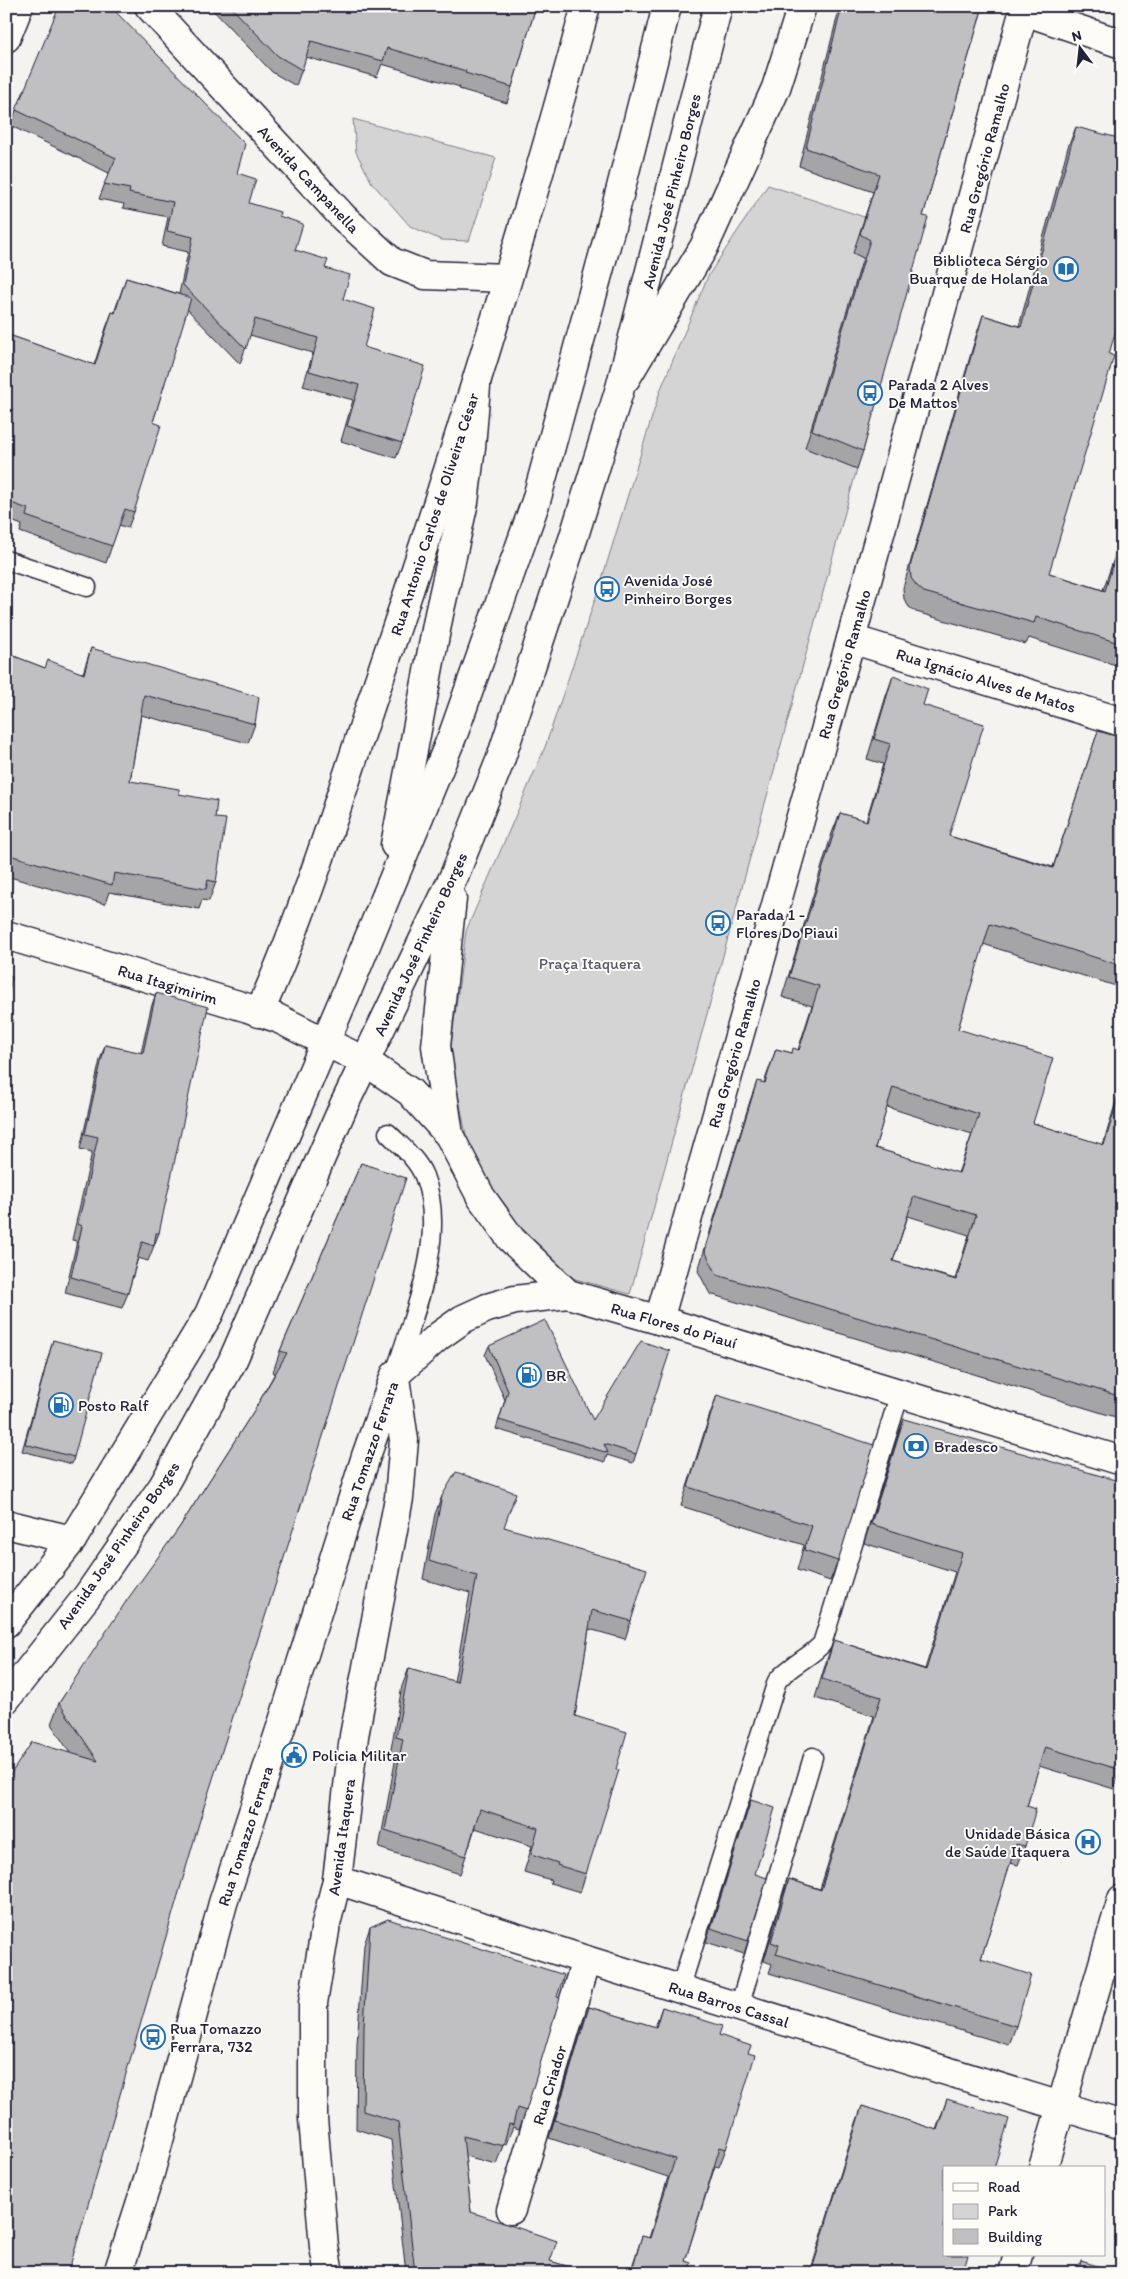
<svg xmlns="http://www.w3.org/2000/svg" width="1128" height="2279" font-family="Itim,sans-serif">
  <rect width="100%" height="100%" fill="#f4f3ef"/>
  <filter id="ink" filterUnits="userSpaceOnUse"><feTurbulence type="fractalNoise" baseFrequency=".02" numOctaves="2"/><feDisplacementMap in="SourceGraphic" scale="10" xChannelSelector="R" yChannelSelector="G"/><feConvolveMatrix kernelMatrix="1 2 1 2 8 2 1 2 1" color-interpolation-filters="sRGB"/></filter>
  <g filter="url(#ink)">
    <g fill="#d5d4d5" stroke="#7c7b88">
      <path d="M353 119 496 158 469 241 441 240 410 226 372 183 356 152Z"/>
      <path d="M768 185 921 236 630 1294 568 1277 507 1216 467 1140 450 1053 466 931 545 747 601 582 660 391 708 276Z"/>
    </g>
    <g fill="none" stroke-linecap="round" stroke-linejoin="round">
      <defs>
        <g id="service">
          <path d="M6 560 87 587"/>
          <path d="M388 1133C401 1146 417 1159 424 1176 448 1236 413 1316 395 1373"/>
          <path d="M680 1989 777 1681C790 1665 808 1659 822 1644L900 1393"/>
          <path d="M739 2007 813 1757"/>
        </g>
        <g id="minor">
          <path d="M1024 11 1122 44"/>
          <path d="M851 639 1122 722"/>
          <path d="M659 1320 851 639 1025 6"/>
          <path d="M6 1524 72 1540"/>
          <path d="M337 1880 586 1960 1122 2125"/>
          <path d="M511 2210 586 1960"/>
        </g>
        <g id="tertiary">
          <path d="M6 38 19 6"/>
          <path d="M626 378 704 247 776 88 802 6"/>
          <path d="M6 935 248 1008 277 1018 325 1042"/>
          <path d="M259 1013C307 907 341 793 378 683 454 459 524 234 586 6"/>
        </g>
        <path id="secondary" d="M149 6 344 218 392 262 425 275 507 278"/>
        <g id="primary">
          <path d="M325 1042 365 1061 410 1092 449 1135 481 1197 511 1239 568 1294 659 1320 1122 1461"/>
          <path d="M1043 2168 1122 1899"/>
          <path d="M118 2273 149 2177 223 1903 285 1715 366 1456 395 1375 439 1336 463 1319 487 1308 515 1300 568 1294"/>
          <path d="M329 2273 324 2247 313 2119V2003L326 1924 337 1880 354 1736 399 1498 404 1440 395 1378"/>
          <path d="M1013 2273 1018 2255"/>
        </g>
        <g id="trunk">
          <path d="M395 845 439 614 464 502 471 447 476 386"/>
          <path d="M449 1135 436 1046 452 899"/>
          <path d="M6 1623 72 1540 209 1314 347 991 454 732 536 501 611 227 667 6"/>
          <path d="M6 1699 88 1595 163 1486 232 1362 344 1105 454 876 500 761 574 536 620 388 718 6"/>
        </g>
      </defs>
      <use href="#service" stroke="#22223b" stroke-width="21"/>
      <use href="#minor" stroke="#22223b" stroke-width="31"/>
      <use href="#tertiary" stroke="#22223b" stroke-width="31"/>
      <use href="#secondary" stroke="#22223b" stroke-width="31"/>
      <use href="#primary" stroke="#22223b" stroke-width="31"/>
      <use href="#trunk" stroke="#22223b" stroke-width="31"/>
      <use href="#service" stroke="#fdfcf7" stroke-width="18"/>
      <use href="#minor" stroke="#fdfcf7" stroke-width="28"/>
      <use href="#tertiary" stroke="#fdfcf7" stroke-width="28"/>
      <use href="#secondary" stroke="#fdfcf7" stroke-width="28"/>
      <use href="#primary" stroke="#fdfcf7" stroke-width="28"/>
      <use href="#trunk" stroke="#fdfcf7" stroke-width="28"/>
    </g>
    <g fill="#a5a4a7" stroke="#22223b" fill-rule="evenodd">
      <path d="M209 6H536L512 87 507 103 459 89 460 87 382 64 377 77 306 57 296 86 272 72Z"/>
      <path d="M840 6H983L923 216 863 451 857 469 805 448 863 258 853 253 873 192 799 166Z"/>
      <path d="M16 110 237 173 249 203 279 216 295 250 325 268 343 299 364 347 402 443 396 458 341 441 353 400 303 386 313 353 250 335 240 364 187 309 153 422 134 512 128 528 119 525 106 563 20 532 22 525 6 519V334L94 365 106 328 112 312 114 313 126 278 179 294 188 252 162 246 168 217 123 208 124 204 99 199 109 173 11 126Z"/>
      <path d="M1076 127 1049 573 1103 590 1117 550 1122 552V667L1029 638 1026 644 916 612 909 607 904 599 903 588 976 336 983 315 1019 326 1068 147Z"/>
      <path d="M91 648 255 724 248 743 141 715 130 781 179 794 215 818 216 882 209 901 202 900 199 909 109 892 105 904 6 876V653L45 668 83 673Z"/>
      <path d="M893 676 923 705 949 836 1053 867 1098 731 1122 738V988L983 944 958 1029 1033 1123 1103 1145 1122 1081V1419L710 1294 698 1271 750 1101 757 1081 764 1083 776 1049 792 1053 798 1050 812 1006 782 997 832 833 840 813 866 821 883 764 867 759 886 696ZM887 1107 972 1134 958 1173 875 1148ZM908 1216 969 1235 955 1279 893 1261Z"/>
      <path d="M156 993 159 1233 148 1261 138 1258 128 1293 122 1308 65 1293 77 1241 72 1240 92 1152 80 1149 100 1060 105 1045 141 1053 151 1008Z"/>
      <path d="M361 1163 202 1813 70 1753 51 1724 59 1703 179 1528 255 1409 275 1373 273 1372 280 1351Z"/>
      <path d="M53 1340 74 1457 72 1464 22 1451Z"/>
      <path d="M489 1346 593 1420 636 1454 633 1463 607 1455 605 1462 496 1429 505 1400 485 1355Z"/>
      <path d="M717 1395 838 1561 830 1581 797 1570 804 1545 681 1506 710 1414Z"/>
      <path d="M904 1419 1122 1768 1114 1789 1039 1766 1027 1806 1025 1846 1018 1865 1010 1863 981 1959 1016 2026 1009 2045 769 1973 772 1964 764 1961 782 1898 789 1879 820 1889 874 1716 815 1698 827 1659 834 1640 925 1669 955 1572 864 1543 897 1438Z"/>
      <path d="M442 1496 504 1527 631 1621 625 1639 589 1629 575 1716 586 1874 580 1892 550 1883 551 1880 524 1872 532 1846 475 1828 460 1874 379 1848 396 1757 390 1755 402 1686 409 1668 454 1682 470 1593 423 1579 435 1514Z"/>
      <path d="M751 1800 748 1941 744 1954 706 1942Z"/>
      <path d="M370 1927 526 2111 519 2129 513 2127 506 2144 504 2143 496 2164 465 2156 471 2212 550 2261 589 2273H406L391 2140 356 2129 357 2044 364 1945Z"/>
      <path d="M589 2007 655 2027 662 2007 719 2035 748 2053 726 2149 719 2167 715 2166 685 2261 687 2273H630L642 2236 649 2238 668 2177 549 2138 583 2025Z"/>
      <path d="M947 2099 963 2273H810L856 2123 862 2106 936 2130Z"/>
    </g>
    <g fill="#c0bfc2" stroke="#22223b" fill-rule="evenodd">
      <path d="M59 6H110L245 144 237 173 256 179 249 203 280 212 279 216 303 224 295 250 328 260 325 268 350 275 343 299 375 309 364 347 425 366 402 443 347 426 359 385 309 371 318 338 255 319 246 349 183 285 193 237 167 231 173 202 129 193 130 189 104 184 116 158 16 110Z"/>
      <path d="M230 6H536L512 87 465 73 466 71 387 48 383 61 311 41 302 70 278 56Z"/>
      <path d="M842 6H983L923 216 928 217 863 451 812 430 870 240 860 234 879 174 806 148Z"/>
      <path d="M1076 127 1122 139V309L1109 354 1114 356 1049 573 1105 591 1117 550 1122 552V644L1036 617 1034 623 924 592 917 586 911 578 910 567 983 315 1021 327Z"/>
      <path d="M126 278 191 298 153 422 161 425 134 512 125 509 112 546 26 516 28 509 6 501V334L95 365 112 312 115 313Z"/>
      <path d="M91 648 259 697 255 724 144 695 130 781 179 789V794L217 801 215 818 226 819 216 882 208 880 206 889 114 873 112 885 6 854V653L45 668 48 660 84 674Z"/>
      <path d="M893 676 928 689 923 705 984 724 949 836 1053 868 1098 731 1122 738V966L990 924 958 1029 1053 1058 1033 1123 1104 1145 1122 1086V1397L717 1275 705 1251 757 1081 765 1083 776 1049 792 1053 793 1048 799 1050 819 986 789 977 840 813 867 821 890 744 874 739ZM893 1087 979 1114 959 1173 875 1148ZM914 1196 976 1215 956 1280 893 1261Z"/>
      <path d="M6 976 12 977 6 1006Z"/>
      <path d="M156 993 208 1007 159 1233H156L154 1246 142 1242 128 1293 71 1277 82 1226 78 1224 98 1137 85 1134 105 1045 143 1053Z"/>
      <path d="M361 1163 406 1178 202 1813 68 2273H6V1781L32 1742 98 1761 59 1703 127 1600 179 1528 255 1409 287 1353 280 1351Z"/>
      <path d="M6 1206 11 1207 6 1223Z"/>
      <path d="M545 1320 593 1420 641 1341 670 1351 636 1454 604 1444 608 1453 499 1420 508 1391 489 1346Z"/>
      <path d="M53 1340 102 1353 74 1457 25 1444Z"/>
      <path d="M717 1395 874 1445 838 1561 804 1550 812 1526 688 1487Z"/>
      <path d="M904 1419 1122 1482V1768L1121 1770 1045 1747 1027 1806 1036 1809 1025 1846 1016 1844 981 1959 1031 1975 1016 2026 776 1954 779 1945 771 1942 789 1879 821 1890 881 1697 822 1679 834 1640 926 1670 962 1553 871 1524Z"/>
      <path d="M456 1472 516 1493 504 1527 647 1569 631 1621 592 1610 575 1716 627 1732 616 1769 619 1770 586 1874 557 1865 558 1863 531 1854 538 1828 480 1809 466 1856 385 1830 403 1739 396 1737 409 1668 457 1682 477 1576 429 1561 442 1496Z"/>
      <path d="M751 1800 775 1808 755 1874 767 1878 748 1941 711 1928Z"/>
      <path d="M388 1919 564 1975 557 1997 560 1998 526 2111 517 2108 513 2125 509 2124 503 2146 463 2136 471 2212 557 2241 550 2261 589 2273H415L398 2122 363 2111 364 2026 370 1927Z"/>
      <path d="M589 2007 656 2027 662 2007 722 2026 719 2035 751 2046 748 2053 755 2055 726 2149 720 2147 685 2261 691 2263 687 2273H631L642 2236 650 2238 675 2159 555 2120Z"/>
      <path d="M947 2099 1009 2119 994 2168H944V2255H968L963 2273H811L862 2106 937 2130Z"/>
      <path d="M1081 2261 1121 2273H1078Z"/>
    </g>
  </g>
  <defs>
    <symbol id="library-ring" viewBox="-11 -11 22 22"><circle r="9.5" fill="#fdfcf7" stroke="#1f6fb2" stroke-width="1.5"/><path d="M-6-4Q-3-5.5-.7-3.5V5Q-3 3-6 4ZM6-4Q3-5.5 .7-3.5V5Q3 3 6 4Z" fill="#1f6fb2"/></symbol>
    <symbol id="bus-ring" viewBox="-11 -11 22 22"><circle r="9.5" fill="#fdfcf7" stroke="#1f6fb2" stroke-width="1.5"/><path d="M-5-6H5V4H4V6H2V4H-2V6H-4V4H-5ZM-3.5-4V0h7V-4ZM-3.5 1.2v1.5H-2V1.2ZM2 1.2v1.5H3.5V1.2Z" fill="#1f6fb2"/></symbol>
    <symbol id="fuel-ring" viewBox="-11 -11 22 22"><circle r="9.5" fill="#fdfcf7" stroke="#1f6fb2" stroke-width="1.5"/><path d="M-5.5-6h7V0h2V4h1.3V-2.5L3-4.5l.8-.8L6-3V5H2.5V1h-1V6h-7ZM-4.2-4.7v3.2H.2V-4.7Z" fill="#1f6fb2"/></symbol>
    <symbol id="bank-ring" viewBox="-11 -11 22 22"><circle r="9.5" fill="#fdfcf7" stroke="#1f6fb2" stroke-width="1.5"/><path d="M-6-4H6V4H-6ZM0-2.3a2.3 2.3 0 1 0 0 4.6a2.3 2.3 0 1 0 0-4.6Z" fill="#1f6fb2"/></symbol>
    <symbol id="civic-ring" viewBox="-11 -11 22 22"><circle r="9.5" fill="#fdfcf7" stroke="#1f6fb2" stroke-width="1.5"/><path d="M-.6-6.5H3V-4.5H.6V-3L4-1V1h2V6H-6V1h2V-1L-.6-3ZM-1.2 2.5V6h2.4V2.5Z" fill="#1f6fb2"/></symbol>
    <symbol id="hospital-ring" viewBox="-11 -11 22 22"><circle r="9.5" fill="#fdfcf7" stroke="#1f6fb2" stroke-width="1.5"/><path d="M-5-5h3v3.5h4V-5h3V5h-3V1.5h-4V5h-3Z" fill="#1f6fb2"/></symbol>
  </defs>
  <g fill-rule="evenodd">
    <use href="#library-ring" x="1052" y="255" width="28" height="28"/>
    <use href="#bus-ring" x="856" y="379" width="28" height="28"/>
    <use href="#bus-ring" x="593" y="575" width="28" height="28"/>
    <use href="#bus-ring" x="704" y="909" width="28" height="28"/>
    <use href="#fuel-ring" x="515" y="1361" width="28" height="28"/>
    <use href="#fuel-ring" x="47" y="1391" width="28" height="28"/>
    <use href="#bank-ring" x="902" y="1432" width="28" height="28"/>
    <use href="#civic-ring" x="280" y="1741" width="28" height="28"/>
    <use href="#hospital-ring" x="1074" y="1828" width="28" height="28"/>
    <use href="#bus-ring" x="139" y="2023" width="28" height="28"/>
  </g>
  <g text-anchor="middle" stroke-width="4" stroke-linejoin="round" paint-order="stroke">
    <g font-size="16" fill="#22223b" stroke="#fdfcf7">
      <text transform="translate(984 158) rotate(-75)" y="6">Rua Gregório Ramalho</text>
      <text transform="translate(309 179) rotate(47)" y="6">Avenida Campanella</text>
      <text transform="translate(671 191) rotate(-76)" y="6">Avenida José Pinheiro Borges</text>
      <text transform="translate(434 514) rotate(-72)" y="6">Rua Antonio Carlos de Oliveira César</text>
      <text transform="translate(844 664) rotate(-74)" y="6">Rua Gregório Ramalho</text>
      <text transform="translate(986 680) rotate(17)" y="6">Rua Ignácio Alves de Matos</text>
      <text transform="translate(420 944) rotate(-65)" y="6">Avenida José Pinheiro Borges</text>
      <text transform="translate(168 984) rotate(17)" y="6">Rua Itagimirim</text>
      <text transform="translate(734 1053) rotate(-74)" y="6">Rua Gregório Ramalho</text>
      <text transform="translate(674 1325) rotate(16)" y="6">Rua Flores do Piauí</text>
      <text transform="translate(369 1451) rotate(-71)" y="6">Rua Tomazzo Ferrara</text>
      <text transform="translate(118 1545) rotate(-55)" y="6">Avenida José Pinheiro Borges</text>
      <text transform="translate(245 1836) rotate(-72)" y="6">Rua Tomazzo Ferrara</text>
      <text transform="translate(341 1837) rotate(-82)" y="6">Avenida Itaquera</text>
      <text transform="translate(729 2004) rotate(17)" y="6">Rua Barros Cassal</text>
      <text transform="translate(549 2085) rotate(-73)" y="6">Rua Criador</text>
    </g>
    <g font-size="16" fill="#22223b" stroke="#fdfcf7" text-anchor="start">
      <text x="1048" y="266" text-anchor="end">Biblioteca Sérgio<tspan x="1048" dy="18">Buarque de Holanda</tspan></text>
      <text x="888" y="390">Parada 2 Alves<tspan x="888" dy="18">De Mattos</tspan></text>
      <text x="624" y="586">Avenida José<tspan x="624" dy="18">Pinheiro Borges</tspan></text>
      <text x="736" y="920">Parada 1 -<tspan x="736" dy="18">Flores Do Piaui</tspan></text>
      <text x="546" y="1381">BR</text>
      <text x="78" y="1411">Posto Ralf</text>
      <text x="934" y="1452">Bradesco</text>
      <text x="312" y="1761">Policia Militar</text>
      <text x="1070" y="1839" text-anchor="end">Unidade Básica<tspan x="1070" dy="18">de Saúde Itaquera</tspan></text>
      <text x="170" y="2034">Rua Tomazzo<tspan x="170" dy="18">Ferrara, 732</tspan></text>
    </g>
    <g font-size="16" fill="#585769" stroke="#fdfcf7">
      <text x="590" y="969">Praça Itaquera</text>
    </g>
  </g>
  <rect width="1128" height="2279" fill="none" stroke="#fdfcf7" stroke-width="25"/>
  <rect x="12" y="12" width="1103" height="2254" fill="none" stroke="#22223b" stroke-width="2" filter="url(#ink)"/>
  <rect x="943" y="2166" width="162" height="90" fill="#fdfcf7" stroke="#a5a5ac"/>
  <rect x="953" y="2183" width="25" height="8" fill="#fdfcf7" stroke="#a5a5ac"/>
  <text x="988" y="2192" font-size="15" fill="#22223b">Road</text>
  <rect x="953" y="2204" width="25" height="15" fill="#d5d4d5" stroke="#a5a5ac"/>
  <text x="988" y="2216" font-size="15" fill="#22223b">Park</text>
  <rect x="953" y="2229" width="25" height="15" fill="#c0bfc2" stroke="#a5a5ac"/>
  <text x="988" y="2242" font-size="15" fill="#22223b">Building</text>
  <g transform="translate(1080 48) rotate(345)" stroke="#fdfcf7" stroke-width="4" paint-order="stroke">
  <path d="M0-4L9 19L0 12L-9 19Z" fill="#22223b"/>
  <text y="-8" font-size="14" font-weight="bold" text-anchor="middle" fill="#22223b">N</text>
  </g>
</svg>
